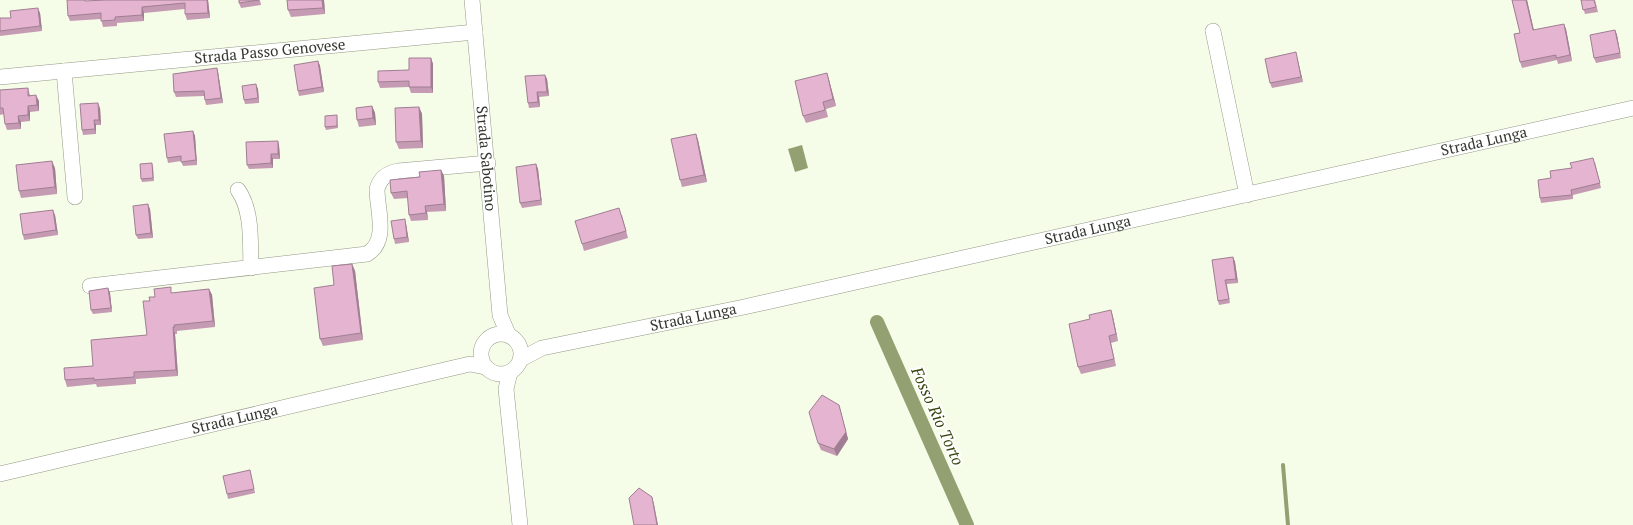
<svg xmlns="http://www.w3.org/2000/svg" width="1633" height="525" font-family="'PT Serif',serif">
  <rect width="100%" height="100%" fill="#f5fce7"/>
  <path fill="#93a172" d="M802 145 808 168 795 172 788 149Z"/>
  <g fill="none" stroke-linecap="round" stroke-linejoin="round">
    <path stroke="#93a172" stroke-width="4" d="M1283 465 1288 525"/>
    <path stroke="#93a172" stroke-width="14" d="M877 322 967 525"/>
    <defs>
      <g id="minor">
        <path id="s1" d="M472 0 500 315 508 334"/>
        <path d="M1213 31 1247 195"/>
        <path d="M64 71 75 197"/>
        <path id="s2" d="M0 77 475 32"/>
        <path d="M238 190C253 211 250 244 251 268"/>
        <path d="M90 286 367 254C389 241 377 210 377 189 380 178 387 173 398 171L488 163"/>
        <circle cx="501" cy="354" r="20"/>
        <path id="s3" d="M521 359 542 348 744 307 1633 108"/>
        <path d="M510 372 506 389 520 525"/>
        <path id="s4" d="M0 474 470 364 485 367"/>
      </g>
    </defs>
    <use href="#minor" stroke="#939986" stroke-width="16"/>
    <use href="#minor" stroke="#fff" stroke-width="15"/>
  </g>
  <g fill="#c59bb4">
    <path d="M86 0V1L105 0H208L210 18 187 20 185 14V9L144 13V21L117 23V26L103 27 101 19 70 21 68 16Z"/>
    <path d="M260 0 261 5 241 8 239 3Z"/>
    <path d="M287 0H324L325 14 291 17 288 10Z"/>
    <path d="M1512 0H1527L1534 30 1566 29 1572 61 1558 64 1557 60 1522 68 1520 62V33Z"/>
    <path d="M1581 0H1595L1598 12 1585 14Z"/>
    <path d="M40 13 42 31 0 36V18H11Z"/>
    <path d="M1615 30 1617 35 1621 58 1596 63 1594 58Z"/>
    <path d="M1297 57 1303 82 1272 88 1270 83Z"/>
    <path d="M431 58 433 64V93H411L409 87 380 88 378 82 409 70Z"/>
    <path d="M318 61 320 66 324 92 299 96 298 91Z"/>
    <path d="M217 68 218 72 223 103 206 105 204 96 176 97 174 92Z"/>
    <path d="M827 73 829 80 836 106 826 109 828 117 806 123 803 116Z"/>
    <path d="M545 75 547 79 549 96 539 97 540 107 529 108 528 103Z"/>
    <path d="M28 88 30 95 39 101V111L30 112V121L21 122V129L7 130 5 124 4 114 0 115V90Z"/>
    <path d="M258 89 259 103 245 104 244 100Z"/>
    <path d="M372 106 375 113 376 125 359 127 357 120Z"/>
    <path d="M419 107 422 114 423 148 399 149 396 142Z"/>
    <path d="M100 108 101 125H96V134L83 135 82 130Z"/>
    <path d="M337 115 338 128 326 130 325 127Z"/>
    <path d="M193 131 195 136 197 165 183 166 181 161 168 163 167 158Z"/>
    <path d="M696 134 698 140 707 182 682 187 680 180Z"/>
    <path d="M279 145 280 159H273V168L249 169 247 165Z"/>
    <path d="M1595 162 1601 188 1573 195V199L1541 203 1540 198 1551 178 1572 168Z"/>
    <path d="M536 164 538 169 542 205 522 208 520 203Z"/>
    <path d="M153 165 154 181 142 182 141 179Z"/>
    <path d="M55 168 57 194 21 198 19 191Z"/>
    <path d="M441 170 444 176 446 211 427 212 428 220 411 221 409 215 408 198 394 199 391 193 420 177Z"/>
    <path d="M150 209 153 238 138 239 136 235Z"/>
    <path d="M55 215 58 235 24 240 23 235Z"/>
    <path d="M622 215 628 238 584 251 582 244Z"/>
    <path d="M406 224 409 242 395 244 394 239Z"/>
    <path d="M1233 257 1235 262 1238 283 1227 284 1230 303 1219 305 1218 301Z"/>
    <path d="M352 264 355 271 363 340 323 346 320 339 334 285Z"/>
    <path d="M108 288 110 293 112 312 93 314 91 310Z"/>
    <path d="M209 289 212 295 215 327 177 331V334H175L178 376 136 379V384L97 387 96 384 67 387 65 380 93 366 147 335 150 301 155 297 173 293Z"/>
    <path d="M1111 310 1113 317 1118 341 1111 343 1116 366 1081 374 1078 367 1090 319Z"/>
    <path d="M839 405 848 439 837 456 821 450 818 443Z"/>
    <path d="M250 470 255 493 228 499 227 494Z"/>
  </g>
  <g fill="#a07e92">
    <path d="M207 0H208L210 18 208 13Z"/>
    <path d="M322 0H324L325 14 323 8Z"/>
    <path d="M1526 0H1527L1535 36 1533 30Z"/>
    <path d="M142 7 144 13V21L142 15Z"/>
    <path d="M38 8 40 13 42 31 40 26Z"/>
    <path d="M1564 24 1566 29 1572 61 1570 55Z"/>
    <path d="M1615 30 1617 35 1621 58 1620 53Z"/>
    <path d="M1296 52 1297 57 1303 82 1301 77Z"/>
    <path d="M431 58 433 64V93L431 87Z"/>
    <path d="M318 61 320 66 324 92 322 87Z"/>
    <path d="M217 68 218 72 223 103 221 98Z"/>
    <path d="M827 73 829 80 836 106 833 99Z"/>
    <path d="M545 75 547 79 549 96 547 92Z"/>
    <path d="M256 84 258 89 259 103 258 98Z"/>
    <path d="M537 92 539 97 540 107 538 102Z"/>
    <path d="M36 95 39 101V111L37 105Z"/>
    <path d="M98 103 100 108 101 125 99 120Z"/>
    <path d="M28 106 30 112V121L28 115Z"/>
    <path d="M372 106 375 113 376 125 373 118Z"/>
    <path d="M419 107 422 114 423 148 421 141Z"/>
    <path d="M18 116 21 122V129L19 123Z"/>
    <path d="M94 120 96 125V134L95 129Z"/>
    <path d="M193 131 195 136 197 165 196 160Z"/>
    <path d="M696 134 698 140 707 182 704 175Z"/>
    <path d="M278 141 279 145 280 159 278 154Z"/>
    <path d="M271 154 273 159V168L271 163Z"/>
    <path d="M52 161 55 168 57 194 55 187Z"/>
    <path d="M536 164 538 169 542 205 541 200Z"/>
    <path d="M441 170 444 176 446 211 444 204Z"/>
    <path d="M148 204 150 209 153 238 151 233Z"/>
    <path d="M425 206 427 212 428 220 426 213Z"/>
    <path d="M53 210 55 215 58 235 56 230Z"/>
    <path d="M405 219 406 224 409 242 407 237Z"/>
    <path d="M1233 257 1235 262 1238 283 1236 279Z"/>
    <path d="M352 264 355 271 363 340 361 333Z"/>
    <path d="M108 288 110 293 112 312 111 308Z"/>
    <path d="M209 289 212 295 215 327 213 321Z"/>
    <path d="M1111 310 1113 317 1118 341 1116 334Z"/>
    <path d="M173 327 175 334 178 376 176 370Z"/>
    <path d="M839 405 848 439 837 456 834 449Z"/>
    <path d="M652 497 654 504 658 525H657Z"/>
  </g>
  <g fill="#e5b4d1" stroke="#a07e92">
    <path d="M67 0H85V1L105 0H207L208 13 185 14V3L142 7V15L115 17V20L101 21V13L68 16Z"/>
    <path d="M239 0H259L239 3Z"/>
    <path d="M287 0H322L323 8 288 10Z"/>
    <path d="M1512 0H1526L1533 30 1564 24 1570 55 1556 58V55L1520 62 1514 34 1520 33Z"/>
    <path d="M1581 0H1594L1596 7 1583 10Z"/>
    <path d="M38 8 40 26 0 31V18H11L10 11Z"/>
    <path d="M1615 30 1620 53 1594 58 1590 35Z"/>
    <path d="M1296 52 1301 77 1270 83 1265 59Z"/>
    <path d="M409 58H431V87H409V81L378 82V71L409 70Z"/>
    <path d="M318 61 322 87 298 91 294 65Z"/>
    <path d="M217 68 221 98 205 100 204 91 174 92 173 74Z"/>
    <path d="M827 73 833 99 823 102 825 110 803 116 795 81Z"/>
    <path d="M545 75 547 92H537L538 102 528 103 525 76Z"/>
    <path d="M256 84 258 98 244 100 242 86Z"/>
    <path d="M28 88V96L36 95 37 105 28 106V115L18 116 19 123 5 124 3 108H0V90Z"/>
    <path d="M98 103 99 120H94L95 129 82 130 80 104Z"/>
    <path d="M372 106 373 118 357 120 356 108Z"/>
    <path d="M419 107 421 141 396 142 395 108Z"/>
    <path d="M337 115V126L325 127V116Z"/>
    <path d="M193 131 196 160 181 162V156L167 158 164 134Z"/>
    <path d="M696 134 704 175 680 180 671 139Z"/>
    <path d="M278 141V154H271V163L247 165 246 142Z"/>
    <path d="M1593 158 1600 183 1571 190 1572 195 1540 198 1538 180 1551 178 1550 171 1572 168 1570 163Z"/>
    <path d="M52 161 55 187 19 191 16 165Z"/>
    <path d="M152 163 153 178 141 179 140 164Z"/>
    <path d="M536 164 541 200 520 203 516 167Z"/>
    <path d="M441 170 444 204 425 206 426 213 409 215 407 191 391 193 390 180 420 177 419 172Z"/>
    <path d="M148 204 151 233 136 235 133 206Z"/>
    <path d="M619 208 626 231 582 244 575 221Z"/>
    <path d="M53 210 56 230 23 235 20 214Z"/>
    <path d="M405 219 407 237 394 239 391 221Z"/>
    <path d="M1233 257 1236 279 1225 280 1229 299 1218 301 1212 260Z"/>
    <path d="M352 264 361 333 320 339 314 288 334 285 332 266Z"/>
    <path d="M171 287V293L209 289 213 321 174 325 175 327H173L176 370 134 372V377L94 380V378L65 380 64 368 93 366 91 340 147 335 143 301H150L149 297H155L154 289Z"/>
    <path d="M108 288 111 308 91 310 89 291Z"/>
    <path d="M1111 310 1116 334 1109 336 1114 359 1078 367 1069 324 1090 319 1089 315Z"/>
    <path d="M822 395 839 405 846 432 834 449 818 443 809 412Z"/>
    <path d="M250 470 254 489 227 494 223 476Z"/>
    <path d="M639 488 652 497 657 525H634L629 498Z"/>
  </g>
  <g text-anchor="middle" stroke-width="4" stroke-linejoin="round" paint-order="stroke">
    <g font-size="15" fill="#34372f" stroke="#fff">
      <text dy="5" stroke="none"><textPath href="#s2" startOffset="271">Strada Passo Genovese</textPath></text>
      <text dy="5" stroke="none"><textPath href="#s3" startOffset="988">Strada Lunga</textPath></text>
      <text dy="5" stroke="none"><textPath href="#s1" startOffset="159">Strada Sabotino</textPath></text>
      <text dy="5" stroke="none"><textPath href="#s3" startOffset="582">Strada Lunga</textPath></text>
      <text dy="5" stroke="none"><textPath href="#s3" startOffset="178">Strada Lunga</textPath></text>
      <text dy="5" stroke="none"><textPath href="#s4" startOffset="241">Strada Lunga</textPath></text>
    </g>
    <g font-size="16" font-style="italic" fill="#38450e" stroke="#fff">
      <text transform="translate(938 416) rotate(66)" y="6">Fosso Rio Torto</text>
    </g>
  </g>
</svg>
